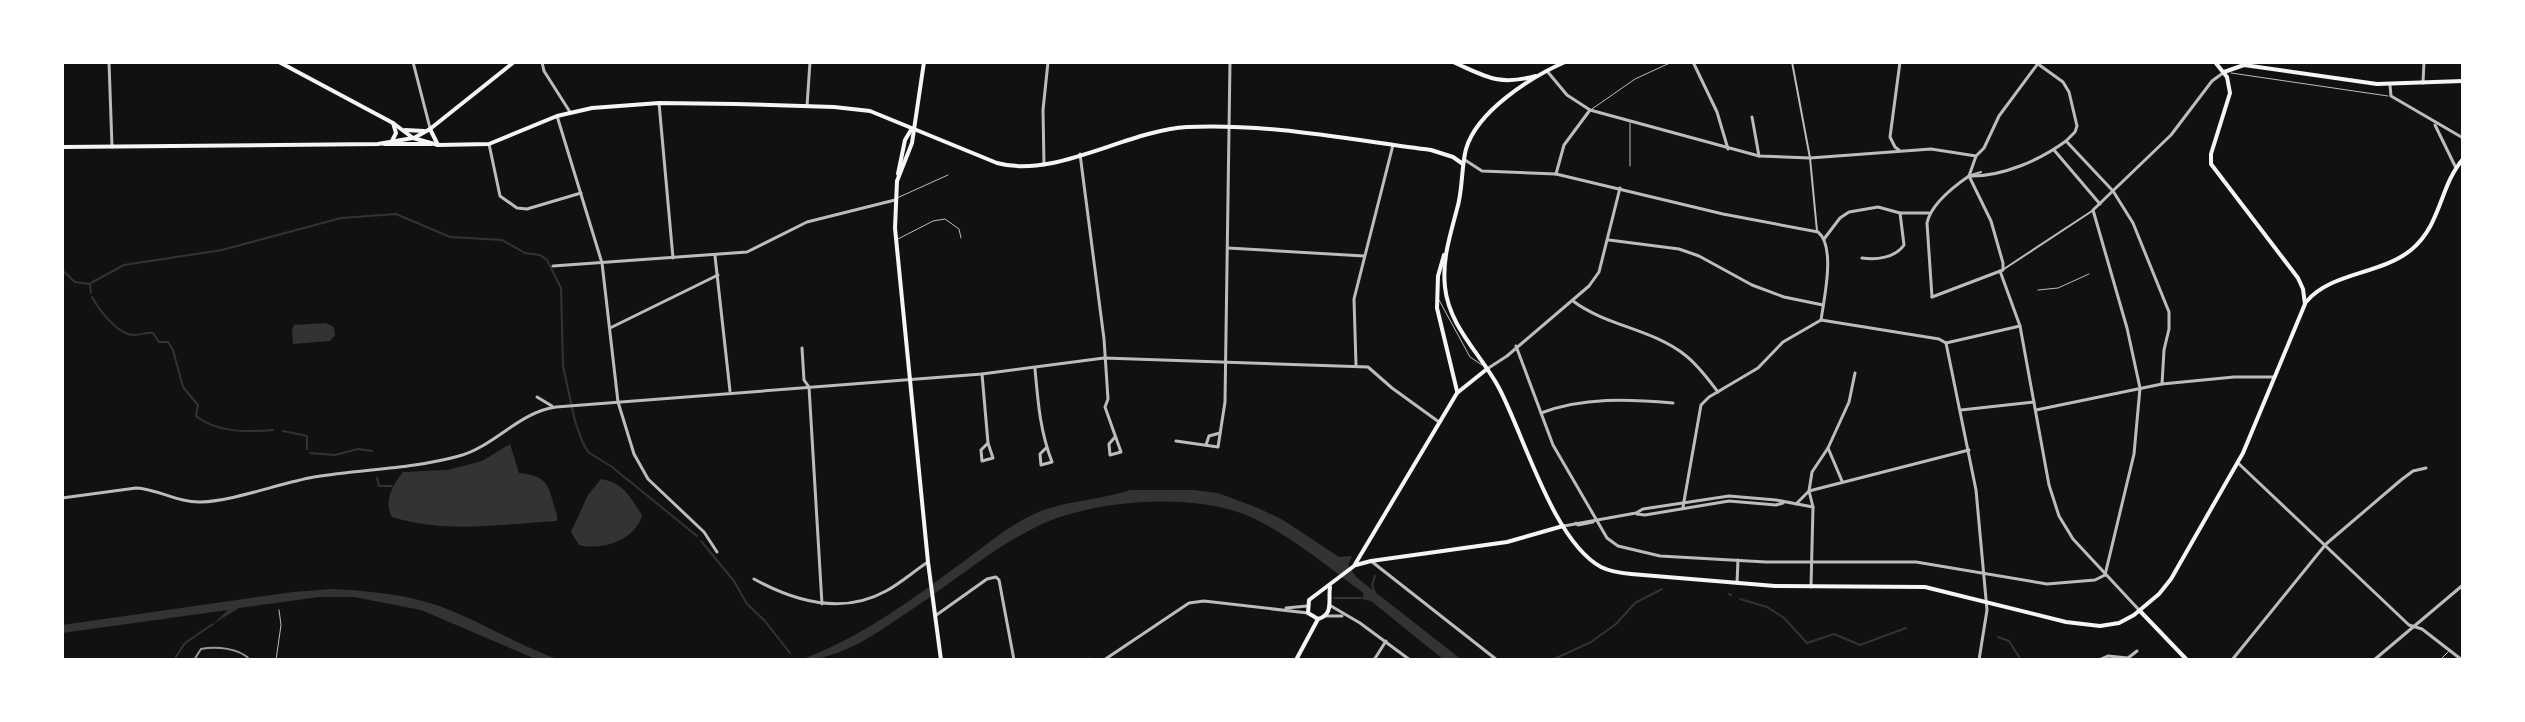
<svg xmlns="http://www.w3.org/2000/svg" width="2525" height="722" font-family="'Open Sans',sans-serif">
  <rect width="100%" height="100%" fill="#111"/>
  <g fill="#333">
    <path d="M326 323 334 327 335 335 330 341 293 344 292 330 294 325Z"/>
    <path d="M510 444 519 473C551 476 548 488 557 515V521C502 524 445 534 392 517 383 501 393 485 403 472L447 470 482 461Z"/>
    <path d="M601 479C624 483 630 497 642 515 636 540 602 551 579 545L571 532 588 495Z"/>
    <path d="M1130 490H1194L1218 493 1258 508 1283 520 1339 557 1352 556 1348 565 1356 577 1462 660H1444L1371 601 1362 599 1364 594 1361 591C1327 566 1294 538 1255 519 1199 491 1091 499 1036 527 993 548 955 581 914 608 879 631 843 660 800 660 861 638 911 600 963 562 986 545 1008 526 1034 514 1065 500 1098 501 1130 490Z"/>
    <path d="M332 589C369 591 406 594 442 607 482 622 519 646 560 660H538L421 610 354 597H319L239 608 213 624 228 610 62 633V625L293 592Z"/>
  </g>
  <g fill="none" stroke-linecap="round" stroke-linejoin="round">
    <g stroke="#333" stroke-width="2">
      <path d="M62 270 75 282 89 284 124 265 222 250 341 218 396 214 450 237 502 240 525 253 540 255 547 260 561 288 563 366 575 421 582 441 588 452 612 467 697 536"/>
      <path d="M90 285 91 293"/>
      <path d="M92 297C99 310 118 335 134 335 141 335 146 332 153 333L159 342H168L173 350 183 387 198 405 196 416C217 433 247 432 273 430"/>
      <path d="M283 431 307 436V449"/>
      <path d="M310 453 335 455 358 449 372 451"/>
      <path d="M377 478 379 486H392"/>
      <path d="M701 541 734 581 747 604 764 620 790 653"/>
      <path d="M1375 576 1372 585 1375 593"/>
      <path d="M1729 594 1731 595"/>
      <path d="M1334 598H1361"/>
      <path d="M1740 599 1767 607 1784 618 1807 643 1834 634 1860 645 1906 628"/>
      <path d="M1998 637 2009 641 2021 660"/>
      <path d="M174 660 185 643 213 624"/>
      <path d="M1088 660 1090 658"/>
      <path d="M1552 660 1591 642 1616 624 1635 603 1662 589"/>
    </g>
    <g stroke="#bcbcbc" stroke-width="1">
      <path d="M2231 73 2388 96"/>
      <path d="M1592 109 1635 79 1672 62"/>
      <path d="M1630 123V166"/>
      <path d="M897 198 948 175"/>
      <path d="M898 239 933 221 945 219 959 229 961 238"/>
      <path d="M2038 290 2058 288 2089 274"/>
      <path d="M1439 300 1470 357 1482 365"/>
      <path d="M276 660 281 625 279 610"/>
      <path d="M2440 660 2449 651"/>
    </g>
    <g stroke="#bcbcbc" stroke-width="2">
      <path d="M1792 62 1810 158 1817 231"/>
      <path d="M1971 175 1981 172"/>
      <path d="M2004 269 2092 211"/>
    </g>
    <g stroke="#bcbcbc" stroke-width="3">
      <path d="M109 62 112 147"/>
      <path d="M413 62 430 128"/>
      <path d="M542 62 544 71 570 112"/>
      <path d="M1693 62 1717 112 1728 149"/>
      <path d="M2038 64 2063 82 2069 92 2077 126 2075 132 2066 141"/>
      <path d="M1547 71 1567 95 1590 110 1759 156 1810 158 1931 149 1976 156"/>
      <path d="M2423 83 2424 62"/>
      <path d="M2390 85 2391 96 2463 138"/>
      <path d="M659 103 673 258"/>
      <path d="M807 106 810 62"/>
      <path d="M557 116 602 263 618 402 634 454 648 479 704 532 717 552"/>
      <path d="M1752 117 1759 156"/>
      <path d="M2435 125 2456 168"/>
      <path d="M489 144 500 196 517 208 527 209 581 193"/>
      <path d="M1899 150 1895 147 1890 137 1900 62"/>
      <path d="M2054 150 2100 204"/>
      <path d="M1080 154 1104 339 1108 399 1105 407 1121 452 1110 455 1109 444 1115 437"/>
      <path d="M1465 160 1482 171 1556 174 1723 214 1818 232C1836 246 1824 299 1821 320"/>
      <path d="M1044 165 1043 110 1048 62"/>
      <path d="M1556 174 1564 145 1590 110"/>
      <path d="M1969 176C2002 177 2040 160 2066 141L2113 191 2133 223 2169 312V329L2164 350 2162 384"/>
      <path d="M1969 176 1976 156 1984 148 1999 116 2039 62"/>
      <path d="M1824 239 1840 218 1849 212 1878 207 1900 213H1929"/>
      <path d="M1609 240 1679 249 1699 256 1752 285 1784 297 1823 305"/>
      <path d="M1228 248 1364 256"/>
      <path d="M715 256 730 391"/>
      <path d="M1862 258C1876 260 1895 258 1904 245L1900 213"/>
      <path d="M553 266 747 252 807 222 895 200"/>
      <path d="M2000 271 2020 326 2049 485 2059 516 2073 539 2140 611"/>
      <path d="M1932 297 2003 270V263L1991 221 1969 176"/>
      <path d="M1932 297 1927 223C1931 204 1953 187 1969 176"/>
      <path d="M1573 301C1606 326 1653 329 1685 355 1698 365 1708 379 1718 392"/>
      <path d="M1821 320 1939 339 1946 343"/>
      <path d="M610 328 718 275"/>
      <path d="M1946 343 1976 490 1987 610 1979 660"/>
      <path d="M1946 343 2020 326"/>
      <path d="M1516 346 1553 445 1607 538 1618 546 1660 556 1766 562H1916L2047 584 2095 580 2105 575"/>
      <path d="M802 348 804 380 809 387 822 604"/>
      <path d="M1356 365 1354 299 1393 145"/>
      <path d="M1035 369C1038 402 1040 431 1052 462L1041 465 1040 454 1046 448"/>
      <path d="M1487 369 1507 356 1589 286 1599 272 1620 188"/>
      <path d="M982 374 988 443 993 458 982 461 981 450 988 443"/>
      <path d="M537 397 552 406"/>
      <path d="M1961 410 2034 402"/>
      <path d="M2036 410 2162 384 2234 377H2275"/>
      <path d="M1541 413C1583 397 1629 399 1673 403"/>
      <path d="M1176 441 1218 447 1225 402 1230 62"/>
      <path d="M1206 445 1209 436 1220 433"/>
      <path d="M1828 448 1842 481"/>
      <path d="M2238 463 2409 625 2422 629 2462 660"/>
      <path d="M62 498 136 488C158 489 178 503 201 502 234 501 280 483 314 477 363 469 412 469 459 456 495 446 519 412 556 407L982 374 1104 358 1368 367 1392 388 1439 422"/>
      <path d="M1796 504 1809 491 1969 450"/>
      <path d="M1683 507 1701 405 1709 397 1758 368 1783 342 1821 320"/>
      <path d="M1637 514 1645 515 1729 501 1776 505 1783 503"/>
      <path d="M1576 523 1578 525 1593 522"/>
      <path d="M1564 526 1636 513 1643 509 1729 496 1776 500 1813 507"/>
      <path d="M1371 561 1497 660"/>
      <path d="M2105 575 2134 454 2140 388 2127 328 2093 210 2171 135 2212 81 2223 73"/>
      <path d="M754 579C794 601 843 615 886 591 901 583 914 571 928 562"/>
      <path d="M1737 583 1738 560"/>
      <path d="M1811 587 1813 507 1809 491 1812 472 1828 448 1849 402 1855 373"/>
      <path d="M1331 606 1360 623 1410 660"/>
      <path d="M935 616 987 579 996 577 999 580 1014 660"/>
      <path d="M1326 616H1342"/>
      <path d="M1374 660 1386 641"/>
      <path d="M2099 660 2108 656 2128 658 2137 651"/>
      <path d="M2232 660 2326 544 2401 480 2413 471 2426 468"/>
      <path d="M2374 660 2463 585"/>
    </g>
    <g stroke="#bcbcbc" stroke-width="3">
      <path d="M1286 608 1307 606"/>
      <path d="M1104 660 1189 603 1204 601 1308 613"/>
    </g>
    <g stroke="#f5f5f5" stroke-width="4">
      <path d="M924 62 912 143 897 181 895 228 928 562 941 660"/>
      <path d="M392 141 396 133 393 123"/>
      <path d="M384 144H431"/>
      <path d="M62 147 378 144 413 138"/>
      <path d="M898 174 905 140 911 130"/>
      <path d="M1444 255 1438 276 1437 308 1457 391"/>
      <path d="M1356 565 1371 561 1507 542 1563 526"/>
      <path d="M2140 611 2187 660"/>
      <path d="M1318 619 1308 613 1309 600 1354 566 1457 393 1487 369"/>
      <path d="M1296 660 1318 619C1334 615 1328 600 1330 587"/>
    </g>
    <g stroke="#f5f5f5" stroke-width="4">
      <path d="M279 62 393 123 413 138 438 145 489 144 557 116 592 108 659 103 736 104 834 107 870 111 997 163C1055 179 1125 131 1187 127 1267 123 1352 140 1431 150L1453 157 1463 164"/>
      <path d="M1453 62C1487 77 1498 86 1536 76"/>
      <path d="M1565 62C1531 77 1477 111 1466 149 1461 168 1463 190 1457 209 1450 236 1442 259 1445 287 1449 327 1481 354 1499 388 1524 435 1553 541 1601 567 1611 572 1620 573 1631 574L1775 586 1925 587 2066 622 2100 626 2119 623 2134 615 2159 594 2171 579 2243 453 2305 304 2303 289 2298 278 2211 164V154L2230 93 2227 77 2215 62"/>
      <path d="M2224 72 2244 65 2377 84 2463 81"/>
      <path d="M430 129 438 145"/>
      <path d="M405 130 424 131"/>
      <path d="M414 138 430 129 514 62"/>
      <path d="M2306 302C2331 272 2380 275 2411 250 2442 224 2439 187 2463 159"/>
    </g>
    <path stroke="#9a9a9a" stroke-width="2" d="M194 660 201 649C216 646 240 648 250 660"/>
  </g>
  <rect width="2525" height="722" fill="none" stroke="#ffffff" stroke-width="128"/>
</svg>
